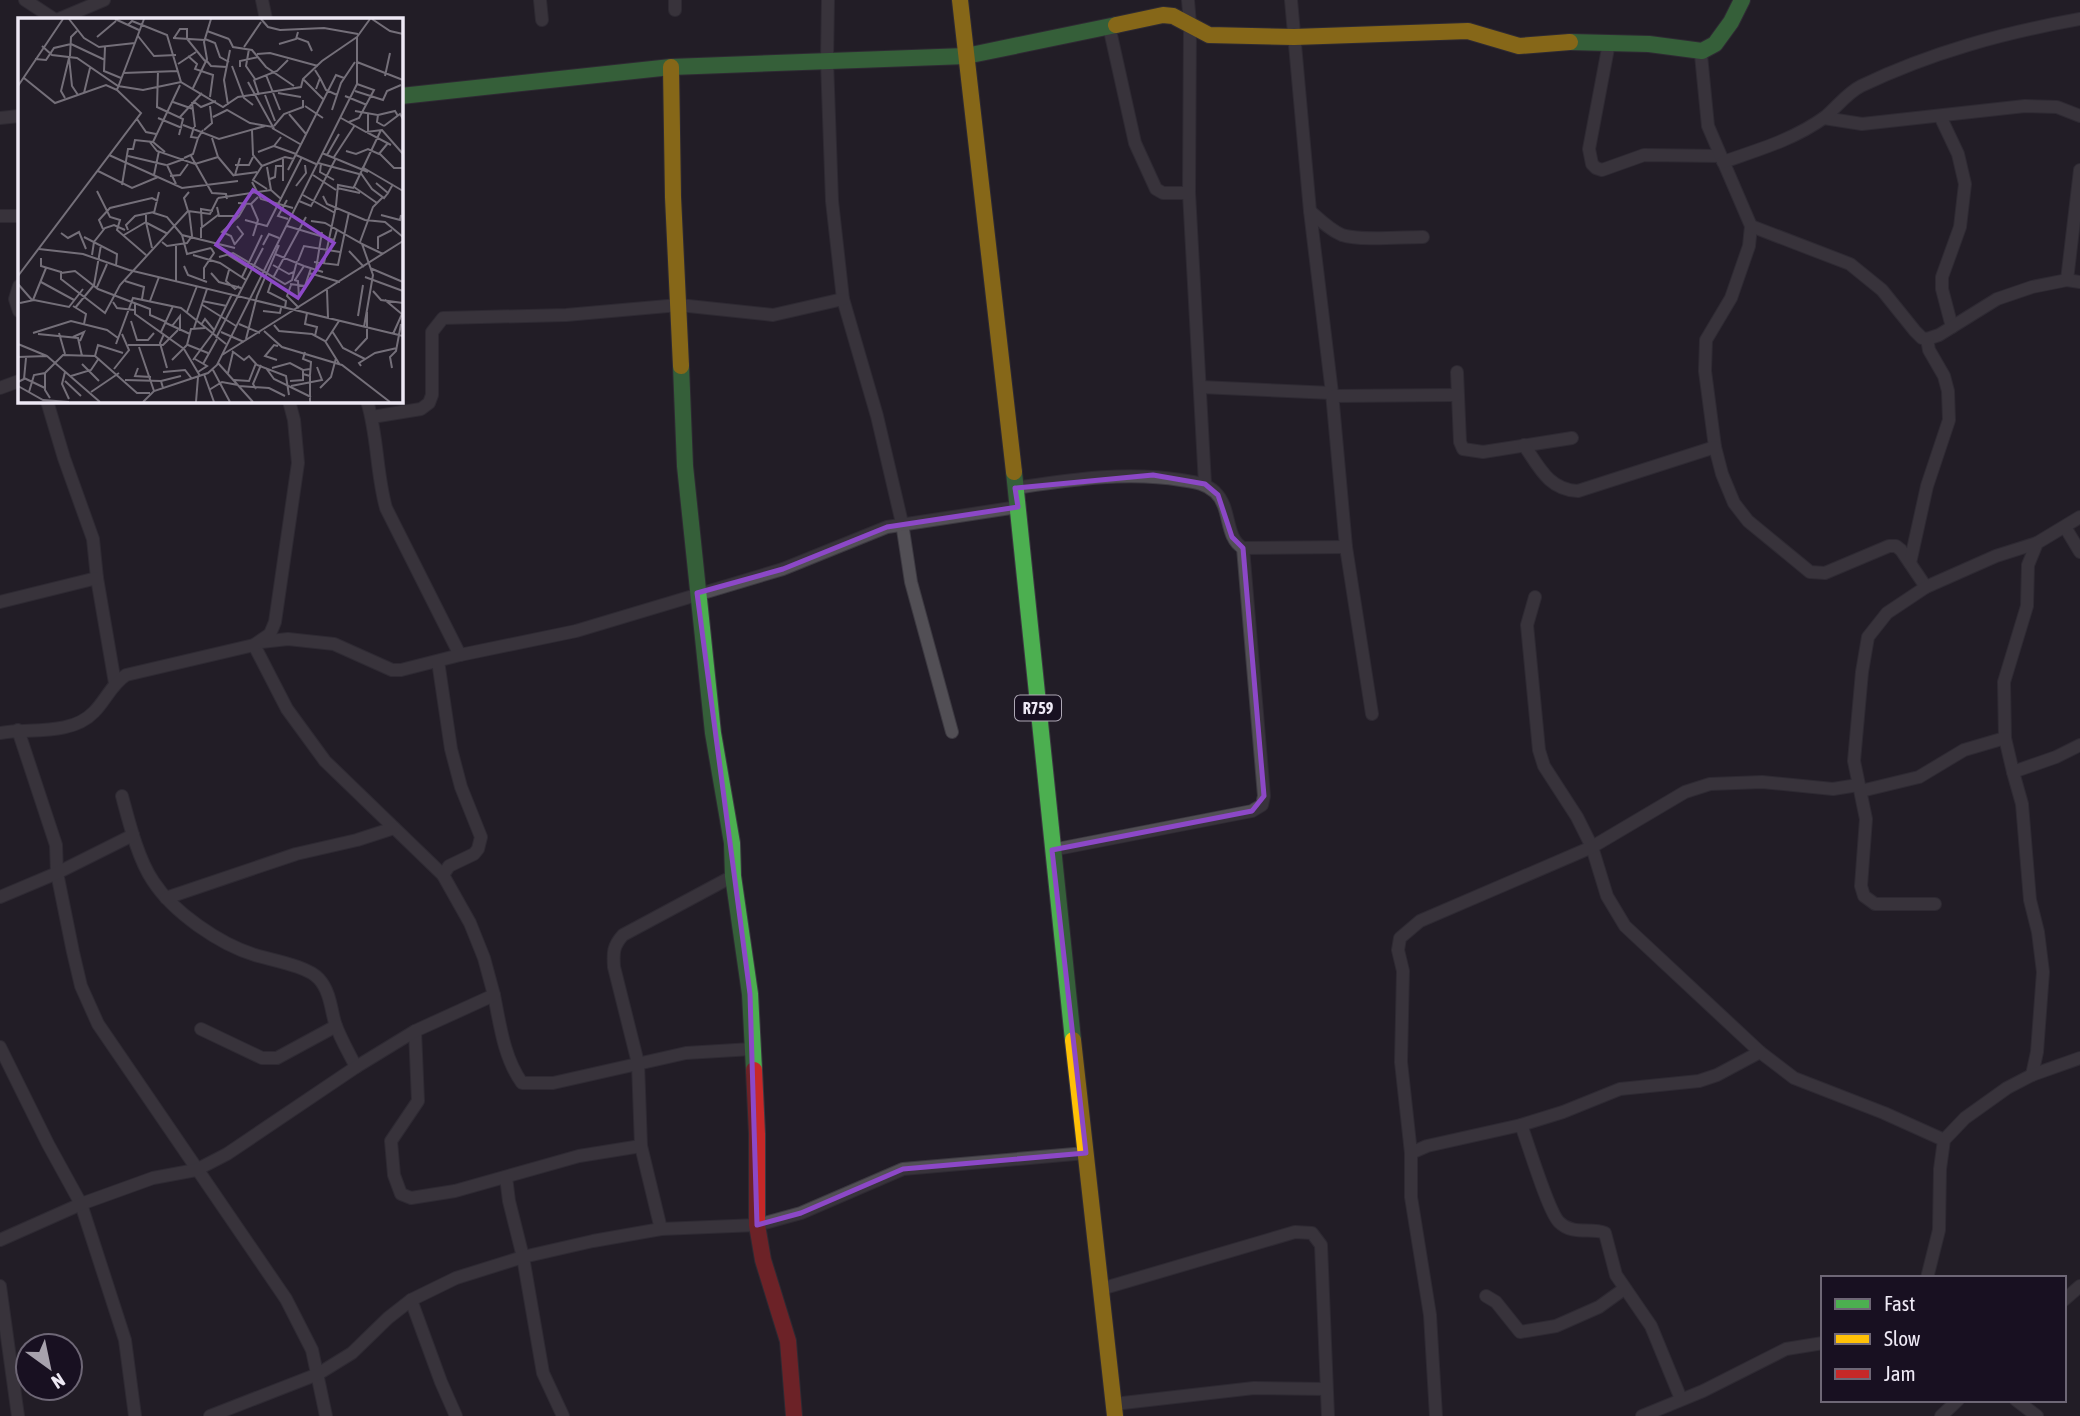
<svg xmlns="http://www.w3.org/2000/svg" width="2080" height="1416" font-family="'Asap Condensed',sans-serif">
  <rect width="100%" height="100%" fill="#221d27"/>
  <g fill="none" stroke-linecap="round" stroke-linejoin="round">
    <defs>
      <g id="street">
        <path d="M25 0 54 19"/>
        <path d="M262 0 266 19"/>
        <path d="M540 0 542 20"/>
        <path d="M828 0 827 61 832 201 843 299 877 416 902 523 911 582 952 732"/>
        <path d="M1188 0 1190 24 1189 193 1205 484"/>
        <path d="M1291 0 1310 211 1332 393 1346 547 1372 714"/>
        <path d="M675 10V0"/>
        <path d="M59 19 104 0"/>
        <path d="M1109 26 1135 143 1156 189 1163 193H1189"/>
        <path d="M1609 43 1589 149 1592 164 1596 168 1602 170 1644 155 1720 156"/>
        <path d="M1702 51 1701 55 1708 126 1751 226 1749 246 1731 298 1706 340 1705 371 1715 447 1722 474 1734 503 1748 521 1810 572 1825 573 1889 546H1896L1901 550 1926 587"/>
        <path d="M1940 116 1958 154 1965 184 1960 227 1942 277V289L1952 327"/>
        <path d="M0 118 19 116"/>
        <path d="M1824 118 1862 124 2025 106 2057 107 2080 116"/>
        <path d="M1723 162C1758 150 1795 139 1825 117 1837 107 1847 93 1861 86 1932 52 2003 33 2080 19"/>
        <path d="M1310 211C1320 220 1330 230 1342 235 1362 241 1401 237 1423 237"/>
        <path d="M0 216H19"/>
        <path d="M1751 226 1850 264 1882 290 1915 331 1922 338 1927 339 1939 335 1997 299 2032 287 2067 280 2080 282"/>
        <path d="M2067 280 2080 170"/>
        <path d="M19 286 15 299 19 311"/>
        <path d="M1457 372 1460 442 1463 449 1483 452 1572 438"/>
        <path d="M1200 387 1332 393"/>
        <path d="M0 388 19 381"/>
        <path d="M1333 396 1456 395"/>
        <path d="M47 401 64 458 93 539 97 578 115 683"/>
        <path d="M367 401C378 436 376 472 386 508L460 655"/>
        <path d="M372 417 421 409 429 403 432 395V332L443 318 566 315 679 305 773 315 843 299"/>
        <path d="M1524 445C1539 467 1549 490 1578 491L1715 447"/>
        <path d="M1015 488C1070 480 1125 471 1181 480 1194 482 1205 483 1215 492 1232 508 1224 537 1243 548L1346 547"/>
        <path d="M2065 527 2080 552"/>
        <path d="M1910 563 1927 486 1949 420 1948 391 1944 376 1929 350 1927 339"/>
        <path d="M1535 597 1527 625 1539 750 1544 766 1577 817 1592 847 1607 896 1625 926 1760 1052 1794 1078 1884 1113 1944 1140"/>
        <path d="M0 602 97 578"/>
        <path d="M261 642 288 639 334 644 392 670H401L460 655 576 631 783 569 887 527 1018 507"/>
        <path d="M254 645 287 709 325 761 443 875"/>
        <path d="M18 730 56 845 57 873 73 952 81 986 98 1024 286 1299 312 1350 326 1416"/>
        <path d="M0 733C30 728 71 736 94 712 106 700 111 685 126 675L254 645 270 634 275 622 298 463 294 420 289 401"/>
        <path d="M2013 772 2005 738 2004 682 2027 606 2028 565 2037 543 2080 517"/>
        <path d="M1861 791 1919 777 1964 750 2005 738"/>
        <path d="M122 796C129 822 138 859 153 881 173 912 219 944 255 955 271 960 308 966 319 979 330 991 331 1009 335 1023 340 1038 349 1053 356 1067"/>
        <path d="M1052 850 1252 811 1262 805 1264 796 1243 548"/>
        <path d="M0 897 57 873 133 835"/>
        <path d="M166 898 296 854 357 840 394 828"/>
        <path d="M1935 904H1875L1864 896 1861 886 1866 819 1854 761 1862 672 1868 637 1887 613 1926 587 1996 556 2037 543"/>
        <path d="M494 995C500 1025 504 1058 522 1083H553L686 1053 752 1049"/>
        <path d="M201 1029 262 1058H277L336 1026"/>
        <path d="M415 1031 418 1101 391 1141 394 1175 401 1194 411 1198 455 1191 579 1156 641 1146"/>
        <path d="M0 1047 48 1144 81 1204 125 1340 135 1416"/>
        <path d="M2032 1075 2037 1052 2043 972 2038 932 2030 900 2022 804 2013 772 2056 757 2080 745"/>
        <path d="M1521 1125C1528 1143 1548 1211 1559 1222 1573 1236 1591 1227 1605 1233L1616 1275 1651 1326 1681 1399"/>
        <path d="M1411 1153 1427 1146 1521 1125 1563 1112 1620 1089 1699 1081 1717 1075 1760 1052"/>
        <path d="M506 1177 509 1201 523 1257 543 1373 563 1416"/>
        <path d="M661 1229 641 1146 638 1063 614 967C613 953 613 946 623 935L733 876"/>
        <path d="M0 1240 81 1204 153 1178 196 1170 227 1154 356 1067 415 1031 494 995 484 958 470 923 443 875 449 866 474 854 478 849 481 837 461 787 451 749 438 661"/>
        <path d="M1927 1278 1939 1230 1940 1169 1944 1140 1965 1118 2007 1088 2032 1075 2080 1058"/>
        <path d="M0 1286 18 1416"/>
        <path d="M1101 1289 1295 1232 1312 1233 1321 1245 1328 1416"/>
        <path d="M1486 1296 1496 1302 1520 1332 1556 1326 1599 1307 1624 1289"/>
        <path d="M411 1300 441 1382 456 1416"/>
        <path d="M2064 1300 2080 1286"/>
        <path d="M2016 1400 2037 1416"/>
        <path d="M1114 1404 1254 1388 1326 1389"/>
        <path d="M210 1416 318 1374 352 1353 388 1318 411 1300 456 1278 523 1257 593 1241 661 1229 757 1225 801 1213 903 1169 1086 1153"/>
        <path d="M1436 1416 1430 1315 1411 1197V1153L1401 1062 1403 971 1398 950 1400 938 1420 921 1592 847 1685 792 1710 784 1762 782 1833 789 1858 785"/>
        <path d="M1642 1416 1703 1391 1786 1349 1823 1343"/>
        <path d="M1941 1416 1958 1400"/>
      </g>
      <g id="fast">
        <path d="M1570 42 1649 44 1702 51 1715 44 1731 22 1742 0"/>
        <path d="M401 96 671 67 966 56 1116 25"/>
        <path d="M681 366 685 466 713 733 732 843 733 876 750 994 754 1070"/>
        <path d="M1014 472 1073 1040"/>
      </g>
      <g id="slow">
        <path d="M960 0 1014 472"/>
        <path d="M1116 25 1163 15 1173 16 1209 35 1294 37 1468 31 1519 46 1570 42"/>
        <path d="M671 67 673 197 681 366"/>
        <path d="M1073 1040 1115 1416"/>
      </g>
      <path id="jam" d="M754 1070 757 1134V1225L763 1260 788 1341 794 1416"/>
    </defs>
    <use href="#street" stroke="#3c3941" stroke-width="14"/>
    <use href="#fast" stroke="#3c3941" stroke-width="18"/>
    <use href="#slow" stroke="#3c3941" stroke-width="18"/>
    <use href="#jam" stroke="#3c3941" stroke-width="18"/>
    <use href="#street" stroke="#524f55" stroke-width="12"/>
    <use href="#fast" stroke="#4caf50" stroke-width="16"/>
    <use href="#slow" stroke="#ffc107" stroke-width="16"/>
    <use href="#jam" stroke="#c62828" stroke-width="16"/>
  </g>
  <path d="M0 0H2080V1416H0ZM1153 475 1205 484 1218 495 1232 537 1243 548 1264 796 1252 811 1052 850 1086 1153 903 1169 801 1213 757 1225 750 994 697 593 783 569 887 527 1018 507 1015 488Z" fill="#221d27" fill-opacity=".55" fill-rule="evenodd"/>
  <path fill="none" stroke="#8c48c7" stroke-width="5" stroke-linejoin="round" d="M1153 475 1205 484 1218 495 1232 537 1243 548 1264 796 1252 811 1052 850 1086 1153 903 1169 801 1213 757 1225 750 994 697 593 783 569 887 527 1018 507 1015 488Z"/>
  <g text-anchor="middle" stroke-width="5" stroke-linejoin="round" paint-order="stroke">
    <rect fill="#181021" stroke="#aea8b5" stroke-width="2" x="1015" y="695.5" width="46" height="25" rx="5"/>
    <g font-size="16" font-weight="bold" fill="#eee9f5">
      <text x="1038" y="714">R759</text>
    </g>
  </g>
  <g transform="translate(18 18)">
    <rect width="385" height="385" fill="#221d27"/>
    <path fill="none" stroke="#746f79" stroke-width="2" d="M51 1 66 20 81 29 117 25M97 1 121 12M243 1 250 9 262 12 306 10 340 16M354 1 372 13 385 16M110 7 114 3 149 17 163 64 205 89 220 79 283 69 285 61 304 43 339 19M189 13 211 21M120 18 136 38 158 37M79 19 98 3M155 20 187 22M156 20 162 11H169V21L187 43M279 20 290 24 294 33M187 21 197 25 202 39 211 44M211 21 215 29 234 32 248 49 276 68M53 26 87 42M261 26 278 21 280 14M24 28 34 37 59 40 100 68 125 72 163 64M87 29 86 53 103 60M226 29 243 4M231 31 228 48 237 61M239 36 252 35 300 48M52 38 53 19 59 13M170 38 179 46 177 51 195 57 192 79M51 39 54 68 60 77M17 41 28 42 36 30 53 26M188 42 193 48 209 49M339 44 385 62M160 46 178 34M214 48 226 80 235 87M222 49V43L240 39M297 52 302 60 298 71M140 53 139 89 165 101 161 117M105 55 160 53M248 57 262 92M367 58 372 35M6 60 37 85 88 67 99 72M302 60 308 72 319 77M285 61 305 81M0 68 45 1M175 70 189 41 186 24 193 1M337 73 365 82 369 73 383 67M66 75 72 50M260 75 283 79M241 77 236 62 259 53 270 42M247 77 257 103M327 78 349 87M47 80 43 73 51 40M175 83 183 89 198 83M155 84 175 91M174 84 177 109M210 87 206 62 212 32M287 88 305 100M314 92 323 65 337 44M337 93 360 97 359 104 366 108M350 95V115L373 127M271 96 288 116M360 97 377 93 380 98M162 99 184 75M195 99 209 92 232 105 255 109 230 64M140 100 164 110M323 100 348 114 364 112 385 136M119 101 128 114 138 116M331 104 341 100 356 72 339 66M165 107 201 121 247 108M256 108 266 96 285 89V82M366 108 382 96 385 101M176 109 173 119 180 120 185 112M254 110 282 126M186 112 194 105 192 88M234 112 235 137 244 148 267 139 276 141M131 123 139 133 177 146 200 139 194 120M135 124 162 67M256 128 278 136M328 133 338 136 350 131 361 136 370 125M240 134 256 128 263 119M304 135 350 154M362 136 376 150H385M91 137 164 170 220 163M278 137 298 146M309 137 321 116M110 138 148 147M173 138 194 175 208 176 209 181M200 139 216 158M316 139 337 107M166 140 175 136 180 120M222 140 217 157 239 154M265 141V163M300 145 341 156M303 146 302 154 316 162M217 147H231L235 139M244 148 235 162 249 171M249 149 253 172M344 149 385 173M270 152 318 57 326 60M80 153 114 170 140 159M342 154 354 171 366 180 370 175M136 157 141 133M295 157 318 172M152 158 162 157 170 146M252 161 257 159 258 148H265M234 164 243 181 275 190M358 165 370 175 375 166M158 166 149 147 166 141M104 167 110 131H115L117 122 135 124 147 134M278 168 288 155 287 147M319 170 342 175M79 173 92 199 102 202 99 212 128 237M141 174 136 195 149 199 164 217 217 230M285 177 317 195M305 178 309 186 347 202 367 204 385 219M200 180 253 172 263 181M269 182 260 198 270 201M281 183 293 188 318 140M220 185 233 186 240 179M359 185 336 169 363 112M233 186 240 202 235 218M318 188 320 167 336 170M199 189 201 198H221L228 186M170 193 192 196 200 180M363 197 382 202 383 197M227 202 249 208 284 139M293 203 307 205 344 226 355 257 346 309M128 204 134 230M129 205 150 216M269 208 316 222 319 212M184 210 183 191 195 193M85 211 81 202 92 190 134 180 140 183M110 212 108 207 117 198 136 194M43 215 50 220 61 214 68 231M106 217 128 204V197M164 217 169 236 193 230M66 219 99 236 98 248M183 220V210L200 197M144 224 149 228 169 225 174 218 171 193M342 224 355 189 365 179M158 226V263M217 226 225 216 219 208M344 226 365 236M217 227 213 218 204 214 221 198M245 227 251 216 261 220M21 231 65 236 111 252 385 318M360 231V219L374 212M331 233 346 249M257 236 286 248M74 237 76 224 87 210 96 207 107 212M175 237 202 245 228 262M210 237 229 249M201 239 215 235 267 266 274 262 279 243M23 240V248L43 254V261L87 295 102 267 170 193 166 180 171 174M280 243 286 228 322 234M296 244 320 247 331 194M306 245 318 188M255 247 271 256 276 254M166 248 170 257 189 264M352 250 385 264M298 251 304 214M211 252 208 263 217 271 221 268M43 255 57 253 80 271 132 291V297L148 304M193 255 201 264 223 270M291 255 322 264M0 258 123 95 99 72 126 1M224 259 244 217M347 259 385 273M255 260 288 199M186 261V250L196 235 193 230M254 262 250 274 268 283 267 290M276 262 280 263 281 280M277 262 286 248 305 254M107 263 126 269 124 281M23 264 56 282M0 266 14 282M272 266 287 268 293 250M76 267 83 227M273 267 269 278 281 290M79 269 89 246M309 272 310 300M355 273 363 282 385 285M15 282 28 250M367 282 385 297M132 283 141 259M184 283 209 288M95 284 99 290 116 292M2 285 16 282 51 289 65 271M117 286V296L166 331 182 358M183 286 218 308M55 288 68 296 66 306M57 290 76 267M245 293 262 295 263 290M169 294 179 268M289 295 287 306 299 309 297 318M340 298 345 267M113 303 119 322H130L136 315M148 305 172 316M221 306 242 315M183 307 187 301 196 312M256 307 261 313 294 316 307 323 322 347M154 308 162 298V313M176 310 189 271M246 313 264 329 324 347 372 384M314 313 325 330 347 341M143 314 155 288M203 314 226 324M15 315 53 303 89 312 100 320M41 315 47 336M20 316 60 320 64 338M146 316 142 325 149 350M375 316 384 296M55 319 66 314 62 323M198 320 245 230M228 321 239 278 261 227M308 323 321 303M0 326 29 338M98 326 115 280 163 290 208 326M110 327H145L160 312M170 327 190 335M121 329 136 373M214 333 226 342 231 338 239 347 268 358 271 377M337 333 349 320V294M287 334 285 341 293 344 292 357M204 337 385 223M77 338 80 327 105 335M0 339 29 338 82 384M177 341 189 348 180 354M154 342 169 327 173 311 187 310M175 342 195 315 214 276M259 342 247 338 256 327 260 328M200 345 235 384M64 346 81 363M185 346 199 321M343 348 341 345 357 335 379 330M120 350 117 358 133 359M248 350 256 361 293 379M254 350 272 345 285 352M374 350 372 339 378 333 383 306M96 351 111 332 104 316M195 352 212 384M47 354 44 366 51 381M145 354 167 352 174 361M27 355V372L32 380M210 355 215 334M186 356 196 384M285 356 292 358V384M53 358 73 352 81 340M6 360 27 370M107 362 143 363M216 362 231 363 238 345M47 363 63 378M272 363 285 362V352L292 351M0 364 6 361 8 340M0 368 25 382 51 384M221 368 251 370 267 378M273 368 304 362 299 349M145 370 143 363 163 358M302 370 313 359 318 340M238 371 235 366 243 347M191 372 204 364 220 367M11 374 16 357 27 355 45 337 77 338 119 375H132M73 374 101 355M125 384 136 373 190 355 199 347 339 66V19L352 1M178 384 180 359"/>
    <path fill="#8c48c7" fill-opacity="0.15" stroke="#8c48c7" stroke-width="3.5" d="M235 172 316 225 280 280 198 227Z"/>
    <rect width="385" height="385" fill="none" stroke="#eee9f5" stroke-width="3.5"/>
  </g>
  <rect x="1821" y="1276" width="245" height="126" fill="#181021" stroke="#6e6776" stroke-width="2"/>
  <rect x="1835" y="1299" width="35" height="10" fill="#4caf50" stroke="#6e6776" stroke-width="2"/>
  <text x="1884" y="1311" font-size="21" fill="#eee9f5">Fast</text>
  <rect x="1835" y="1334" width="35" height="10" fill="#ffc107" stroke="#6e6776" stroke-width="2"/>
  <text x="1884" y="1346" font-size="21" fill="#eee9f5">Slow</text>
  <rect x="1835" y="1369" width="35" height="10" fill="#c62828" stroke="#6e6776" stroke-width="2"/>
  <text x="1884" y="1381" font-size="21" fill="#eee9f5">Jam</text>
  <g transform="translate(49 1367) rotate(147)"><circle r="33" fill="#181021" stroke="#6e6776" stroke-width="2"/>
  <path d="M0-5L12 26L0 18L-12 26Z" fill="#a7a2ad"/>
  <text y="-10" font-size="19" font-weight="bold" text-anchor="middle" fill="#eee9f5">N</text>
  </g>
</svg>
